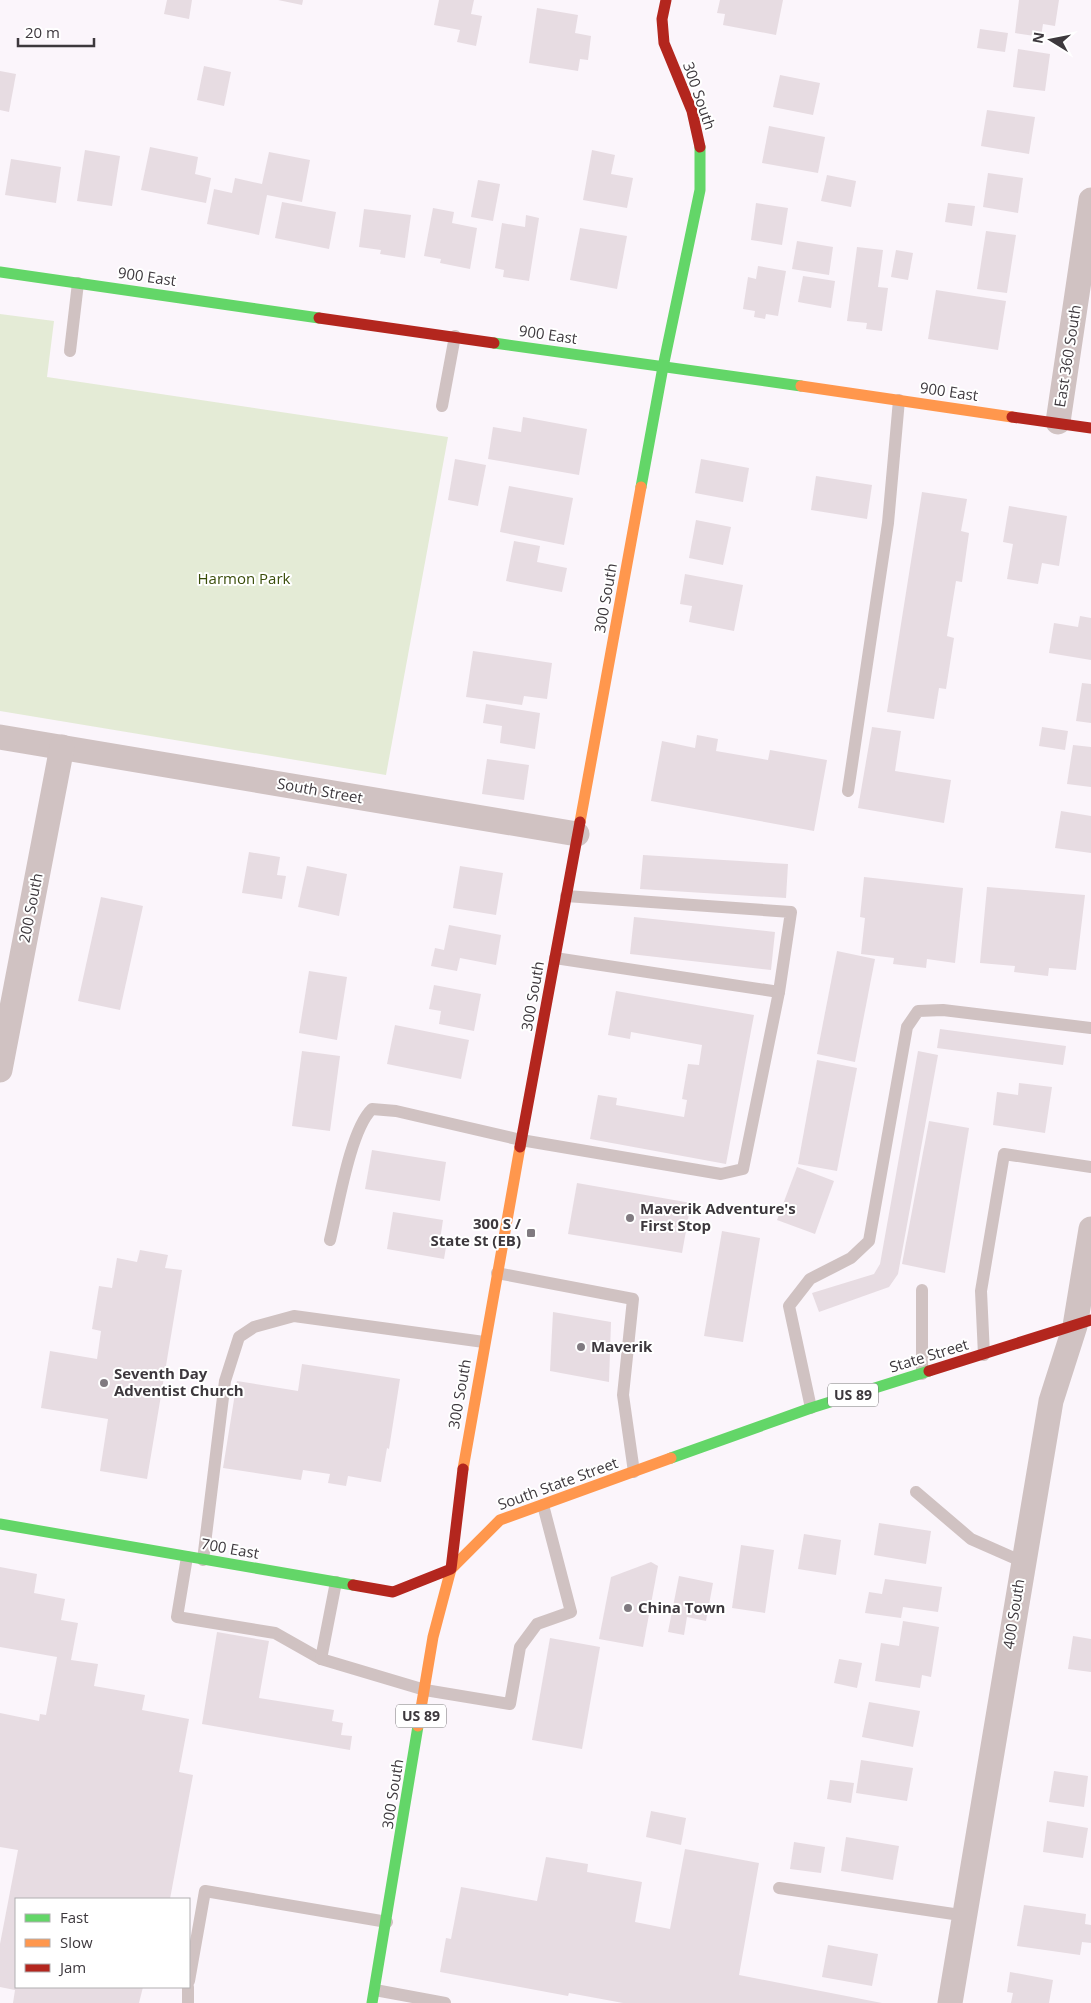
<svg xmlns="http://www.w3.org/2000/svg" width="1091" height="2003" font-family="'Open Sans',sans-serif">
  <rect width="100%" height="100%" fill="#fbf5fb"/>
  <path fill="#e4ebd6" d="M0 314 54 321 47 377 448 437 386 775 0 711Z"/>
  <g fill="#e7dce2">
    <path d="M167 0H192L189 19 164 14Z"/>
    <path d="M278 0H303L302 5Z"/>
    <path d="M439 0H474L471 14 482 16 476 46 457 42 460 30 434 25Z"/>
    <path d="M720 0H783L776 35 723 25 725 14 717 13Z"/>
    <path d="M1019 0H1059L1055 26 1043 24 1041 37 1015 33Z"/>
    <path d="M537 8 578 15 575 33 591 36 588 60 580 59 578 71 529 63Z"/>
    <path d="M980 29 1008 33 1005 52 977 48Z"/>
    <path d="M1018 49 1050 54 1045 91 1013 87Z"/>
    <path d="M204 66 231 72 224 106 197 100Z"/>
    <path d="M0 71 16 74 9 112 0 110Z"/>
    <path d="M780 75 820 83 813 115 773 107Z"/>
    <path d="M987 110 1035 117 1029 154 981 146Z"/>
    <path d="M769 126 825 137 818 173 762 163Z"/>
    <path d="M150 147 198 157 195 174 211 178 206 203 141 190Z"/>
    <path d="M85 150 120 156 112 206 77 201Z"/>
    <path d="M592 150 615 155 611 174 633 178 627 208 583 200Z"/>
    <path d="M269 152 310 160 302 202 267 195 259 235 207 224 214 189 232 193 235 178 262 184Z"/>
    <path d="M11 159 61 167 56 203 5 195Z"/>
    <path d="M988 173 1023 178 1018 213 983 207Z"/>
    <path d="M827 175 856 181 851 207 821 201Z"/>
    <path d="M478 180 500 184 493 221 471 217Z"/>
    <path d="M282 202 336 212 329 249 275 238Z"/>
    <path d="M756 203 788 208 782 245 751 240Z"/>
    <path d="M948 203 975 206 972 226 945 222Z"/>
    <path d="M433 208 454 212 452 223 477 228 470 269 440 263 441 259 424 256Z"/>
    <path d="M364 209 411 215 405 258 380 254 381 250 359 247Z"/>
    <path d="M526 215 539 218 529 281 503 277 504 270 495 268 502 223 525 227Z"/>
    <path d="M580 228 627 236 617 289 570 280Z"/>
    <path d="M986 231 1016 235 1007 293 977 289Z"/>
    <path d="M797 241 833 247 829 275 792 269Z"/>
    <path d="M857 247 883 250 878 287 888 288 882 331 866 329 867 323 847 321Z"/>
    <path d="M896 250 913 253 908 280 891 277Z"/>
    <path d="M758 266 786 271 778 316 766 314 765 319 754 317 755 311 743 309 748 277 756 279Z"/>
    <path d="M803 276 835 281 831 308 798 302Z"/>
    <path d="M936 290 1006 301 998 350 928 339Z"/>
    <path d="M523 417 587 429 579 475 488 459 493 427 521 432Z"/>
    <path d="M455 459 486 465 478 506 448 500Z"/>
    <path d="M701 459 749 468 743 502 695 493Z"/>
    <path d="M816 476 872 485 867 519 811 510Z"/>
    <path d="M509 486 573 498 564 545 500 532Z"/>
    <path d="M922 492 967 499 961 531 969 533 962 582 956 581 947 636 954 638 946 689 939 688 934 719 887 712Z"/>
    <path d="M1009 506 1067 516 1059 566 1042 563 1038 584 1007 579 1013 544 1003 542Z"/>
    <path d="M696 520 731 527 723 565 689 558Z"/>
    <path d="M514 541 540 546 537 562 567 568 562 592 506 581Z"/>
    <path d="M685 574 743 585 734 631 689 622 692 606 680 604Z"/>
    <path d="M1080 616 1091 618V660L1049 653 1054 623 1078 627Z"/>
    <path d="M473 651 552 663 547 699 524 696 522 705 466 697Z"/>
    <path d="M1082 683 1091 684V723L1076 721Z"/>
    <path d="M486 704 540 713 535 749 500 743 502 726 483 723Z"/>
    <path d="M872 727 901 731 895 771 951 780 944 823 858 808Z"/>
    <path d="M1042 727 1068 731 1065 750 1039 746Z"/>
    <path d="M697 735 718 739 716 751 768 760 770 750 827 760 814 831 651 801 662 741 695 748Z"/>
    <path d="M1073 745 1091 747V787L1067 784Z"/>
    <path d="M487 759 529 765 524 800 482 794Z"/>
    <path d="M1061 811 1091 816V853L1055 848Z"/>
    <path d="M249 852 280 857 277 875 286 876 282 899 242 893Z"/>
    <path d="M643 855 788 864 786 898 640 889Z"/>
    <path d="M307 866 347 874 339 916 298 907Z"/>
    <path d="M460 866 503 873 496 915 453 908Z"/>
    <path d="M864 877 963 888 955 963 927 959 926 968 893 964 894 958 861 954 865 918 860 917Z"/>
    <path d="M987 887 1085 895 1076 970 1049 968 1048 976 1014 972 1015 966 980 963Z"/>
    <path d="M101 897 143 906 120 1010 78 1001Z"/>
    <path d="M634 917 775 932 771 970 630 954Z"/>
    <path d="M449 925 501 935 496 965 460 958 457 971 431 966 435 948 444 950Z"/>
    <path d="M837 951 875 959 855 1062 817 1054Z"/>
    <path d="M309 971 347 977 337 1040 299 1033Z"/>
    <path d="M434 985 481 994 474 1031 439 1024 441 1011 429 1009Z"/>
    <path d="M616 991 754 1015 726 1164 590 1139 598 1095 617 1098 616 1105 684 1117 687 1100 682 1099 688 1064 699 1065 702 1045 631 1032 630 1039 608 1035Z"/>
    <path d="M395 1025 469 1040 461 1079 387 1064Z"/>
    <path d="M940 1029 1066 1046 1063 1065 937 1048Z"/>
    <path d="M302 1051 340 1056 330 1131 292 1126Z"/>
    <path d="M918 1051 938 1055 898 1274 889 1287 819 1312 812 1293 874 1274 880 1264Z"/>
    <path d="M817 1060 857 1068 837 1171 798 1164Z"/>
    <path d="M1019 1083 1052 1087 1045 1133 993 1125 997 1092 1018 1095Z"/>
    <path d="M929 1121 969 1128 945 1273 902 1264Z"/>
    <path d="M372 1150 446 1162 440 1201 365 1189Z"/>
    <path d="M797 1167 834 1181 815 1234 777 1220Z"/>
    <path d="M577 1183 691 1203 682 1253 568 1234Z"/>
    <path d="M393 1212 443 1220 440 1240 447 1241 444 1259 387 1249Z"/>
    <path d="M722 1231 760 1238 743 1342 704 1336Z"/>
    <path d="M140 1250 168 1255 165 1268 182 1270 147 1479 100 1471 108 1419 41 1408 50 1351 97 1359 101 1331 92 1329 99 1286 112 1288 117 1258 137 1262Z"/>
    <path d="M553 1312 611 1322 609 1382 550 1371Z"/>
    <path d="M302 1364 400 1379 389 1449 387 1448 381 1482 348 1476 346 1486 328 1483 330 1474 303 1470 301 1480 223 1468 237 1381 298 1391Z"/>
    <path d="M879 1523 931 1531 926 1564 874 1555Z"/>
    <path d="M804 1534 841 1540 836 1575 798 1569Z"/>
    <path d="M741 1545 774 1550 765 1613 732 1608Z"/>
    <path d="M651 1562 658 1566 643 1647 599 1639 611 1577Z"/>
    <path d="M0 1567 37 1574 34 1593 65 1599 61 1620 78 1623 71 1660 98 1664 94 1686 145 1695 142 1710 189 1719 179 1772 193 1775 170 1899H16V1987H143L139 2003H13L15 1990 0 1987V1944L18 1850 0 1847V1713L39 1721 40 1714 46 1715 57 1657 0 1647Z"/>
    <path d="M679 1576 713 1583 706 1621 687 1617 684 1635 668 1632Z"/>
    <path d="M885 1579 942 1587 938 1612 903 1607 901 1618 865 1613 869 1592 882 1594Z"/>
    <path d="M903 1621 939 1627 931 1677 922 1675 920 1688 875 1681 881 1643 899 1646Z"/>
    <path d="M217 1632 269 1641 259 1698 334 1710 332 1721 343 1723 341 1735 352 1736 350 1750 202 1724Z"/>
    <path d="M1073 1636 1091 1639V1672L1068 1669Z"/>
    <path d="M550 1638 600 1647 582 1749 532 1740Z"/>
    <path d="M839 1659 862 1663 857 1688 834 1683Z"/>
    <path d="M869 1702 920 1711 913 1747 862 1737Z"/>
    <path d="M861 1760 913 1768 907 1801 856 1793Z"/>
    <path d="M1054 1771 1088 1776 1084 1807 1049 1802Z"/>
    <path d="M830 1780 854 1783 851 1803 827 1799Z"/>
    <path d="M651 1811 686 1818 681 1845 646 1837Z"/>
    <path d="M1047 1821 1088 1828 1083 1858 1043 1852Z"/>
    <path d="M846 1837 899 1846 893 1880 841 1871Z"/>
    <path d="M794 1842 825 1847 821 1873 790 1869Z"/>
    <path d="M685 1849 759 1863 739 1975 882 2003H623L569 1993 568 1996 440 1972 446 1938 451 1939 461 1887 537 1901 546 1857 588 1864 587 1872 642 1882 635 1922 670 1929Z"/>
    <path d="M1024 1905 1086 1914 1085 1924 1091 1925V1943L1082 1942 1080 1955 1017 1946Z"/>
    <path d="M828 1945 878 1954 872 1986 822 1977Z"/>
    <path d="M1010 1972 1053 1980 1049 2003H1011L1013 1993 1007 1992Z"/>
  </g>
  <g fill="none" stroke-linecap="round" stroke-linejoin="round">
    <g stroke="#d0c2c2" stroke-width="12">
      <path d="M70 351 78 283"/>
      <path d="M442 406 455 336"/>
      <path d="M848 791 888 523 899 400"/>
      <path d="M555 958 779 992"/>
      <path d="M330 1240C338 1208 350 1130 372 1109L396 1111 521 1140 721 1174 743 1169 779 992 791 912 566 896"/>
      <path d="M497 1273 633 1299 623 1395 634 1472"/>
      <path d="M984 1355 981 1291 1004 1154 1091 1167"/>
      <path d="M922 1374V1290"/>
      <path d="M811 1408 789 1306 810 1279 851 1258 869 1241 907 1027 918 1011 943 1010 1091 1028"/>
      <path d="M916 1492 971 1539 1023 1562"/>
      <path d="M187 1557 177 1617 275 1633 321 1659 425 1690 510 1704 520 1647 537 1624 571 1612 543 1505"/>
      <path d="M203 1560 225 1381 239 1337 254 1327 294 1316 484 1342"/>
      <path d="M321 1659 336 1582"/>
      <path d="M779 1888 967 1916"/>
      <path d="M189 1981 205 1891 387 1922"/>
      <path d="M188 1987V2003"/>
      <path d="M375 1990 445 2003"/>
    </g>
    <g stroke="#d0c2c2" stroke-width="25">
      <path d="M1058 422 1091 200"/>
      <path d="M0 737 577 834"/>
      <path d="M0 1070 62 747"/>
      <path d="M950 2003 1051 1401 1075 1326 1091 1229"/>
    </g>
    <g stroke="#63d668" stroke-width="11">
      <path d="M0 272 319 318"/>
      <path d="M494 343 801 386"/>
      <path d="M641 487 663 367 700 190V147"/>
      <path d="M671 1458 811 1408 929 1371"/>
      <path d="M0 1524 353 1585"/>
      <path d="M372 2003 418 1726"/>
    </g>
    <g stroke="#ff974d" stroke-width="11">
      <path d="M801 386 1012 417"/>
      <path d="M580 822 641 487"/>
      <path d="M463 1469 520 1147"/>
      <path d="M418 1726 433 1637 451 1569 500 1520 671 1458"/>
    </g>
    <g stroke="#b3261e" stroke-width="11">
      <path d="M666 0 662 19 664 43 692 111 700 147"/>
      <path d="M319 318 494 343"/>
      <path d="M1012 417 1091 428"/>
      <path d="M520 1147 580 822"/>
      <path d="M929 1371 1091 1320"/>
      <path d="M353 1585 393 1592 451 1569 463 1469"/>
    </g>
  </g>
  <g fill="#807a80" stroke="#fff" stroke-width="2">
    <circle cx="630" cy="1218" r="5"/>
    <rect x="526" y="1228" width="10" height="10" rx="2.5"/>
    <circle cx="581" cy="1347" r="5"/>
    <circle cx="104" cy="1383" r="5"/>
    <circle cx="628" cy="1608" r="5"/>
  </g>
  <g text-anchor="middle" stroke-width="4" stroke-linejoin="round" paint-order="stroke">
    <g fill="#fff" stroke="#777477" stroke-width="1">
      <rect x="828" y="1383.5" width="50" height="23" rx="4"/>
      <rect x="396" y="1704.5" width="50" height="23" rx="4"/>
    </g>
    <g font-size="14" font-weight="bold" fill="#3d383d">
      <text x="853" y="1400">US 89</text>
      <text x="421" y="1721">US 89</text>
    </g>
    <g font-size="15" fill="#3d383d" stroke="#fff">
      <text transform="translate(699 96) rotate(71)" y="5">300 South</text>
      <text transform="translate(147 277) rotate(8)" y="5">900 East</text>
      <text transform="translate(548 335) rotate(8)" y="5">900 East</text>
      <text transform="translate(1068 356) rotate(-81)" y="5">East 360 South</text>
      <text transform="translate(949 392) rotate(8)" y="5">900 East</text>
      <text transform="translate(606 598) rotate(-80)" y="5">300 South</text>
      <text transform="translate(320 791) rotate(10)" y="5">South Street</text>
      <text transform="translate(31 908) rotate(-79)" y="5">200 South</text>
      <text transform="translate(533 996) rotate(-80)" y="5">300 South</text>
      <text transform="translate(929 1356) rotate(-17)" y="5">State Street</text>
      <text transform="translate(460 1394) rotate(-80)" y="5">300 South</text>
      <text transform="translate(558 1484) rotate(-20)" y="5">South State Street</text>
      <text transform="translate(230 1549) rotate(10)" y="5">700 East</text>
      <text transform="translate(1014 1614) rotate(-81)" y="5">400 South</text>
      <text transform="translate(393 1794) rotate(-81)" y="5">300 South</text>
    </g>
    <g font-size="15" fill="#3a4d0a" stroke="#fff">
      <text x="244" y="584">Harmon Park</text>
    </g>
    <g font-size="15" font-weight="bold" fill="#3d383d" stroke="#fff" text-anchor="start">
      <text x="640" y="1214">Maverik Adventure's<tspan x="640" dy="17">First Stop</tspan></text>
      <text x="521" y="1229" text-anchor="end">300 S /<tspan x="521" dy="17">State St (EB)</tspan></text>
      <text x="591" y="1352">Maverik</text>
      <text x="114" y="1379">Seventh Day<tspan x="114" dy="17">Adventist Church</tspan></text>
      <text x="638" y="1613">China Town</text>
    </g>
  </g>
  <rect x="15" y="1898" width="175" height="90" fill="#ffffff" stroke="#b1afb1"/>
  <rect x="25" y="1914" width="25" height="8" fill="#63d668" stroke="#b1afb1"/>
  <text x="60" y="1923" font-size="15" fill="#3d383d">Fast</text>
  <rect x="25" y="1939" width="25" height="8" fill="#ff974d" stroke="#b1afb1"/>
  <text x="60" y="1948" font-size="15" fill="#3d383d">Slow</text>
  <rect x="25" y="1964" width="25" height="8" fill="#b3261e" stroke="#b1afb1"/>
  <text x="60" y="1973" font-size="15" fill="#3d383d">Jam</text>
  <g transform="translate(1051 40) rotate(280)" stroke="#ffffff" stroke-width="4" paint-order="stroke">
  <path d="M0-4L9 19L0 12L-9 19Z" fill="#3d383d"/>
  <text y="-8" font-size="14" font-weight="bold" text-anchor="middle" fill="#3d383d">N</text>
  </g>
  <path d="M18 38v8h76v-8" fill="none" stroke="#3d383d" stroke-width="2.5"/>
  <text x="25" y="38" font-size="15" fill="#3d383d" stroke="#ffffff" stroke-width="4" paint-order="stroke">20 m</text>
</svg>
